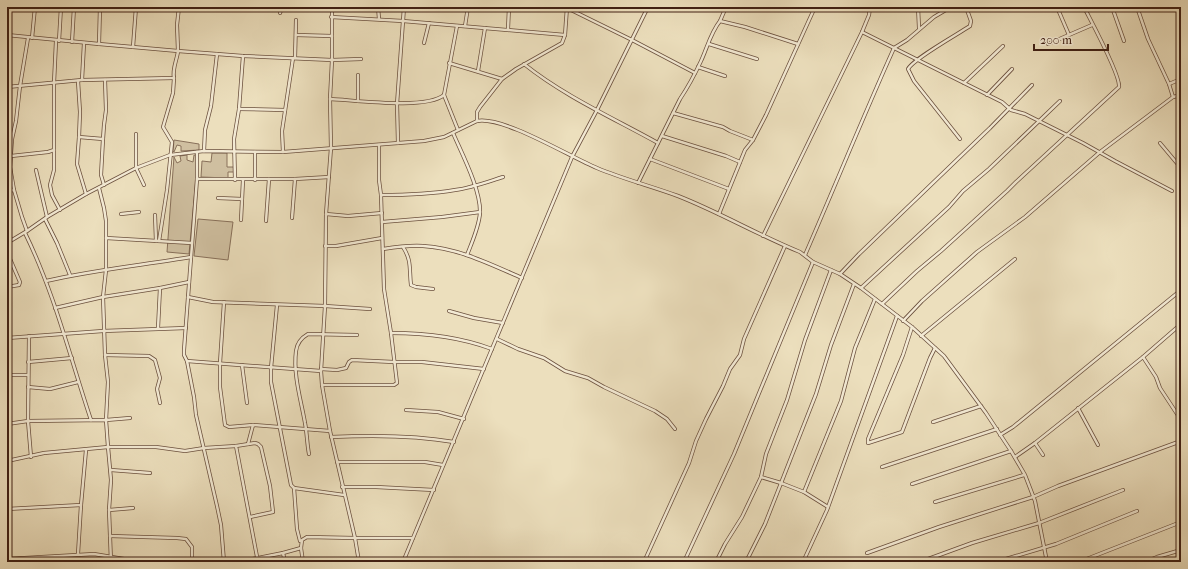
<svg xmlns="http://www.w3.org/2000/svg" width="1188" height="569" font-family="'IM FELL French Canon',serif">
  <rect width="100%" height="100%" fill="#ecdfbd"/>
  <filter id="stains"><feTurbulence type="fractalNoise" baseFrequency=".005" numOctaves="4"/><feColorMatrix values="0 0 0 0 .2 0 0 0 0 .09 0 0 0 0 .02 0 0 0 .5 -.17"/></filter>
  <radialGradient id="worn" r=".72"><stop offset=".6" stop-color="#630" stop-opacity="0"/><stop offset="1" stop-color="#630" stop-opacity=".3"/></radialGradient>
  <g fill="#cfbfa0" stroke="#88705a">
    <path d="M174 140 199 144V150L181 151V146L177 145 174 152 173 151Z"/>
    <path d="M212 153H227V167H234V172H228V178L201 177 202 161 211 162Z"/>
    <path d="M187 155V160L193 162 194 155 198 156 189 254 167 252 174 157 177 163 181 161 180 156Z"/>
    <path d="M198 219 233 222 228 260 194 256Z"/>
  </g>
  <g fill="none" stroke-linecap="round" stroke-linejoin="round">
    <defs>
      <g id="street">
        <path d="M179 7 177 25 178 51 243 56 332 60 330 99 331 148 326 214 325 306 321 371 322 385 330 431"/>
        <path d="M332 7V60L361 59"/>
        <path d="M378 7 379 19"/>
        <path d="M726 7 720 21 745 27 798 44"/>
        <path d="M766 7 782 10"/>
        <path d="M918 7 919 28"/>
        <path d="M1057 7 1069 35"/>
        <path d="M1112 7 1124 41"/>
        <path d="M1137 7 1148 39 1169 84 1173 97"/>
        <path d="M567 8 632 40 695 73"/>
        <path d="M280 13 282 7"/>
        <path d="M331 17 403 21 565 35"/>
        <path d="M457 26 444 95 458 130"/>
        <path d="M465 26 468 7"/>
        <path d="M508 29 509 7"/>
        <path d="M862 32 1002 102 1011 110 1025 114 1083 143 1115 161 1172 191"/>
        <path d="M7 35 99 44 100 7"/>
        <path d="M296 35 332 36"/>
        <path d="M32 38 35 7"/>
        <path d="M59 41 61 7"/>
        <path d="M72 42 74 7"/>
        <path d="M424 43 429 23"/>
        <path d="M709 44 757 59"/>
        <path d="M1048 44 1092 25"/>
        <path d="M133 47 136 7"/>
        <path d="M295 58 296 20"/>
        <path d="M449 63 502 79"/>
        <path d="M524 64C564 96 613 118 658 143"/>
        <path d="M698 67 725 76"/>
        <path d="M478 71 485 28"/>
        <path d="M358 75V101"/>
        <path d="M82 80 84 43"/>
        <path d="M78 81 80 112 79 137 103 139 101 175 104 185"/>
        <path d="M964 83 1003 46"/>
        <path d="M1169 84 1181 79"/>
        <path d="M7 87 82 80 174 78C172 69 177 60 178 51L99 44"/>
        <path d="M987 95 1012 69"/>
        <path d="M330 99C354 100 426 110 444 95"/>
        <path d="M239 109 285 110"/>
        <path d="M673 113 723 127 730 131 753 140"/>
        <path d="M477 121V112L480 107 502 79 516 69 562 43 565 35 567 7"/>
        <path d="M453 133C462 154 481 190 480 213 479 227 472 242 467 255"/>
        <path d="M136 134V168L144 185"/>
        <path d="M662 136 726 156 740 162"/>
        <path d="M79 137 77 164 86 194"/>
        <path d="M103 139 104 125 106 110 105 80"/>
        <path d="M960 139 914 81 908 69C913 59 958 34 970 26L971 21 966 7"/>
        <path d="M398 143 397 104 404 7"/>
        <path d="M1160 143 1181 168"/>
        <path d="M54 150V170L50 185 52 195 60 210"/>
        <path d="M204 151 205 130 211 106 217 54"/>
        <path d="M197 152V179L184 350V355L187 361 321 371"/>
        <path d="M283 152 282 131 293 58"/>
        <path d="M11 156 48 152 54 150V83L56 41"/>
        <path d="M650 159 729 189"/>
        <path d="M36 170 47 217"/>
        <path d="M197 179H295L329 177"/>
        <path d="M235 180 234 139 239 109 243 56"/>
        <path d="M255 180V152"/>
        <path d="M638 183 680 99C688 87 695 74 701 61 707 48 711 32 720 21"/>
        <path d="M99 188 104 208 106 221V270L103 297 105 355 108 382 106 420 130 418"/>
        <path d="M7 191 14 190"/>
        <path d="M381 195C405 195 431 194 455 190 471 188 487 182 503 177"/>
        <path d="M218 198 242 199"/>
        <path d="M121 214 139 212"/>
        <path d="M326 214 348 216 382 213"/>
        <path d="M719 214 745 150 753 140 766 115 815 7"/>
        <path d="M155 215 156 241"/>
        <path d="M292 218 295 179"/>
        <path d="M45 219 57 243 70 275"/>
        <path d="M241 220 243 180"/>
        <path d="M266 221 269 179"/>
        <path d="M382 222 442 217 480 212"/>
        <path d="M27 231 22 217 14 190 10 167 12 139 16 121 20 86 28 38"/>
        <path d="M25 233C54 292 70 357 91 420"/>
        <path d="M763 236 862 32 869 15 870 7"/>
        <path d="M106 238 192 243"/>
        <path d="M159 241 167 190 172 142 163 127 173 93 174 78"/>
        <path d="M7 243 27 231 47 217 86 194 136 168 170 155 204 151 283 152 424 141 444 137 477 121C504 116 570 157 597 168 623 179 651 186 678 196 719 212 758 235 800 252L813 262 840 274 861 288 912 327 944 356 986 413 1011 451 1025 475 1035 501 1047 562"/>
        <path d="M325 246H336L382 238"/>
        <path d="M403 247C412 261 409 269 411 285L416 287 433 289"/>
        <path d="M383 249C396 247 410 245 423 246 458 248 490 264 522 278"/>
        <path d="M7 252 20 282 19 285 7 287"/>
        <path d="M805 255C835 186 863 117 894 48L907 40 934 17 951 7"/>
        <path d="M840 274 859 254 990 128 1032 85"/>
        <path d="M46 281C93 270 143 265 191 257"/>
        <path d="M861 288 949 207 963 191 989 169 1060 101"/>
        <path d="M188 297 213 302 325 306 370 309"/>
        <path d="M224 302 220 363V387L225 425 229 427 253 425 330 431 355 538H413"/>
        <path d="M882 304 917 271 941 251 1007 191 1016 182 1119 87C1121 76 1091 21 1084 7"/>
        <path d="M277 305 271 368V382L291 485 294 488 344 495"/>
        <path d="M55 308 103 297 160 288 189 282"/>
        <path d="M449 311 474 318 503 323"/>
        <path d="M903 321 922 301 977 252 1025 217 1100 152 1173 97 1181 95"/>
        <path d="M912 327 903 355 868 439V443L902 432 930 358 935 348"/>
        <path d="M158 328 160 288"/>
        <path d="M391 333C425 333 460 337 492 349"/>
        <path d="M29 336 28 421 31 457"/>
        <path d="M921 336 1015 259"/>
        <path d="M7 338 103 331 186 328"/>
        <path d="M497 339 518 349 544 358 565 371 588 378 604 387 655 411 667 419 675 429"/>
        <path d="M105 355 149 356 155 360 160 378 157 389 160 403"/>
        <path d="M1143 357 1156 377 1160 388 1181 420"/>
        <path d="M187 361 194 397 196 415 217 506 221 525 224 562"/>
        <path d="M28 362 72 358"/>
        <path d="M242 365 247 403"/>
        <path d="M321 369 337 370 346 368 349 362 352 360 394 362H422L484 369"/>
        <path d="M7 375H28"/>
        <path d="M322 385H394L397 383 391 333 384 289 381 195 379 180V145"/>
        <path d="M28 387 50 389 78 382"/>
        <path d="M1078 408 1098 445"/>
        <path d="M406 410 438 412 464 419"/>
        <path d="M933 422 981 406"/>
        <path d="M7 424 28 421 106 420 108 447H156L185 451 204 448 236 446"/>
        <path d="M1000 435 1013 427 1181 290"/>
        <path d="M331 437C371 435 414 435 454 442"/>
        <path d="M1035 443 1043 455"/>
        <path d="M248 444 253 425"/>
        <path d="M309 454C307 444 307 433 305 423 301 400 293 375 296 351 297 343 301 338 308 334L357 335"/>
        <path d="M1015 457 1035 443 1143 357 1181 324"/>
        <path d="M7 461 44 453 108 447 111 480 109 510 111 562"/>
        <path d="M337 462H425L443 465"/>
        <path d="M882 467 997 429"/>
        <path d="M111 470 150 473"/>
        <path d="M912 484 1011 451"/>
        <path d="M342 487H376L434 490"/>
        <path d="M294 488 297 529 300 541"/>
        <path d="M804 492 781 483 761 477 766 454 787 400 805 340 831 270"/>
        <path d="M935 502 1024 475"/>
        <path d="M828 507 804 492 841 401 855 348 875 299"/>
        <path d="M7 509 81 505 86 450"/>
        <path d="M109 510 133 508"/>
        <path d="M250 517 273 512 270 486 261 447 258 444 255 443 236 446 258 562"/>
        <path d="M110 536 177 538 186 539 192 547V562"/>
        <path d="M301 548 303 562"/>
        <path d="M283 553 285 562"/>
        <path d="M867 553 939 527 1033 497 1058 486 1181 441"/>
        <path d="M78 554 81 505"/>
        <path d="M7 559 94 554 142 562"/>
        <path d="M238 562 283 553 301 548 302 540 307 537 355 538 359 562"/>
        <path d="M403 562 572 157 597 110 648 7"/>
        <path d="M644 562 689 463 696 441 706 419 723 386 730 369 740 355 744 339 785 246"/>
        <path d="M684 562 734 454 813 262"/>
        <path d="M716 562 725 544 742 517 761 477"/>
        <path d="M746 562 765 524 816 394 831 345 854 284"/>
        <path d="M803 562 827 510 897 316"/>
        <path d="M920 562 972 543 1039 523 1123 490"/>
        <path d="M996 562 1056 544 1137 511"/>
        <path d="M1079 562 1181 522"/>
        <path d="M1145 562 1157 557 1181 550"/>
      </g>
    </defs>
    <use href="#street" stroke="#6b503e" stroke-width="4"/>
    <use href="#street" stroke="#f3ead4" stroke-width="2.5"/>
  </g>
  <rect width="1188" height="569" fill="none" stroke="#ecdfbd" stroke-width="24"/>
  <rect x="8" y="8" width="1172" height="553" fill="none" stroke="#402014" stroke-width="2"/>
  <rect x="12" y="12" width="1164" height="545" fill="none" stroke="#402014"/>
  <path d="M1034 44v6h74v-6" fill="none" stroke="#402014" stroke-width="2"/>
  <text x="1040" y="44" font-size="12" fill="#402014" stroke="#f3ead4" stroke-width="3" paint-order="stroke">200 m</text>
  <rect width="100%" height="100%" filter="url(#stains)"/>
  <rect width="100%" height="100%" fill="url(#worn)"/>
</svg>
